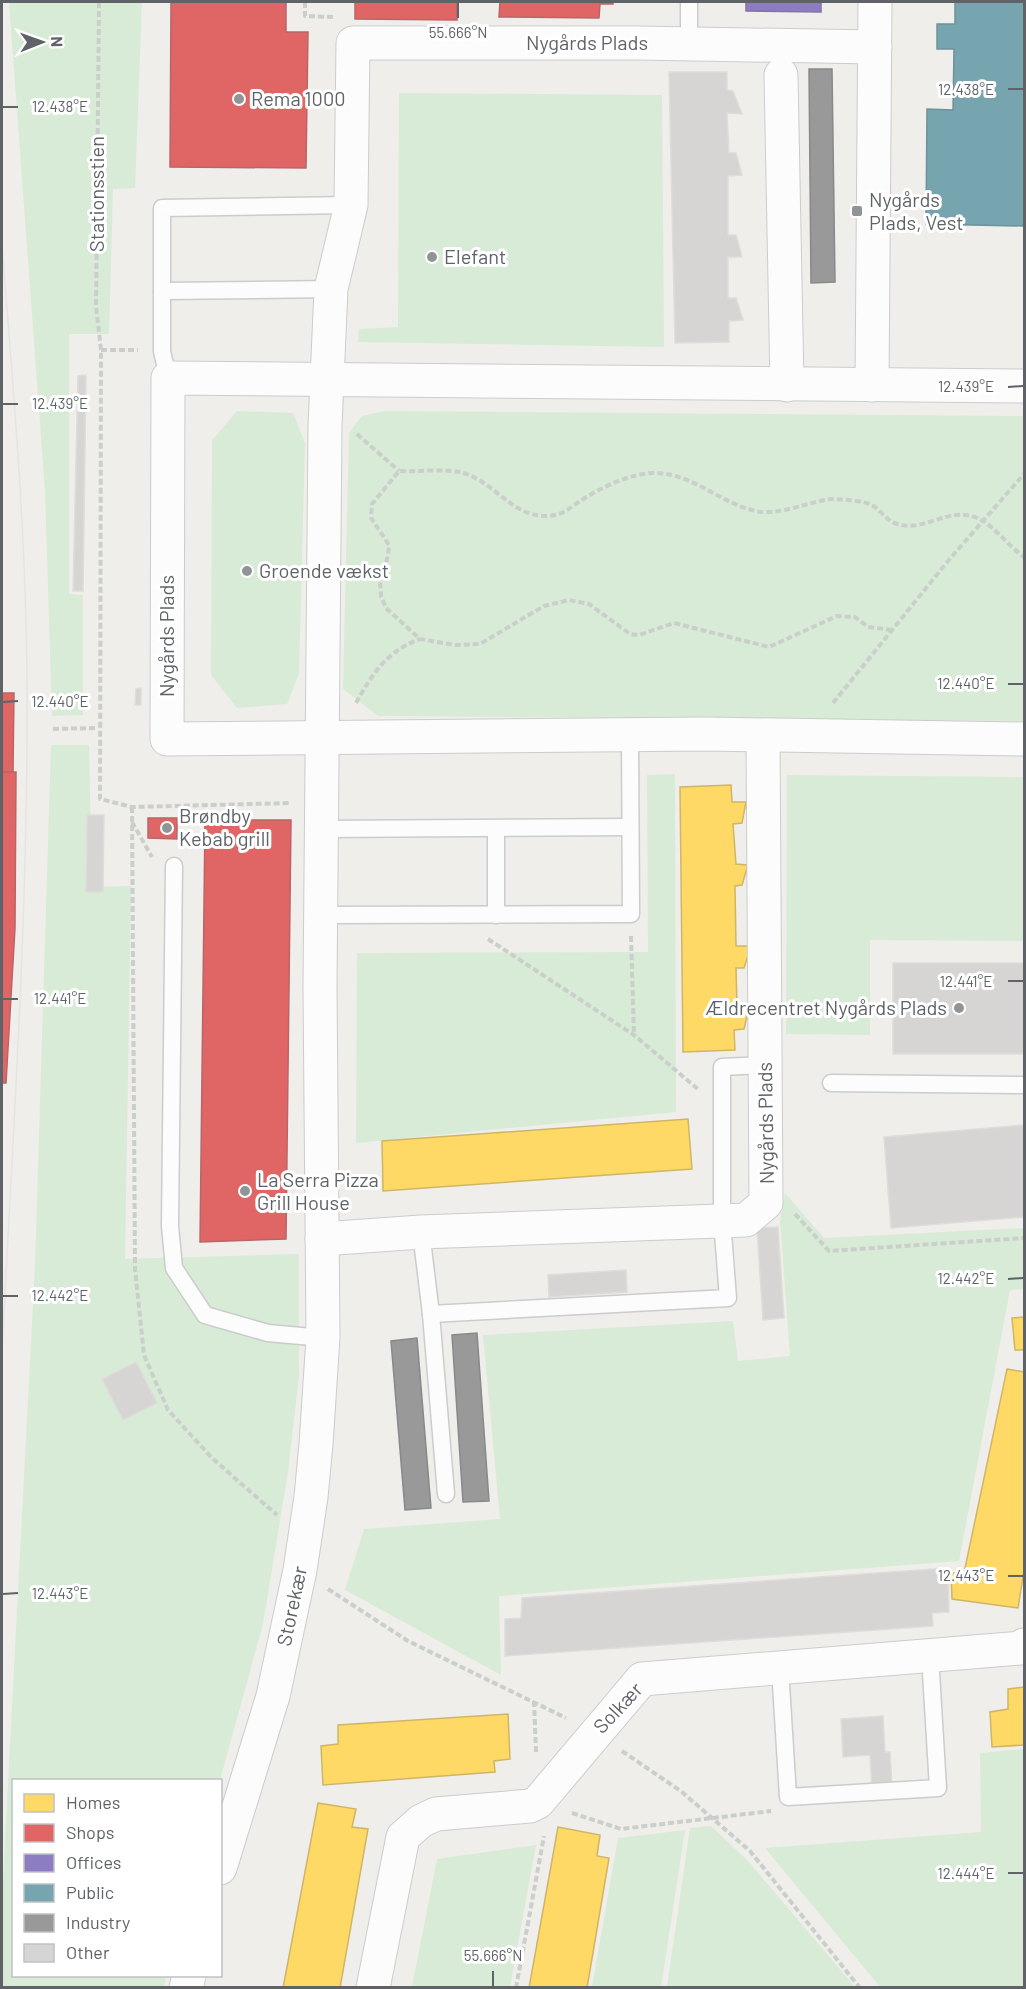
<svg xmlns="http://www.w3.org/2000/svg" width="1026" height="1989" font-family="Barlow,sans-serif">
  <rect width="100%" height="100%" fill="#efeeea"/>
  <g fill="#d8ebd6">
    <path d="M9 2H142L135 188 113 189 109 334H69V594L83 595V715L52 716 45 491Z"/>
    <path d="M399 93 662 95 664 347 358 342 359 329 398 327Z"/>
    <path d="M237 411 293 413 305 443 299 674 287 704 237 708 211 675 212 440Z"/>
    <path d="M384 411 1024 416V721L378 716 343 689 349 433 362 416Z"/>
    <path d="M51 745H89L92 887 131 886 125 1259 299 1254V1376L288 1472 263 1624 220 1780H14V1976H166L164 1987 2 1988V1898L35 1266Z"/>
    <path d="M675 774 676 1112 356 1143 357 953 648 952 647 775Z"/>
    <path d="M787 775 1024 777V941L870 940V1035L786 1034Z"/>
    <path d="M785 1193 824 1238 1024 1228V1289L1010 1290 959 1561 499 1596 501 1675 345 1590 364 1529 500 1519 483 1335 733 1321 738 1361 790 1356 780 1220Z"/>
    <path d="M1024 1749V1987H880L765 1848 981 1832 980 1753Z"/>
    <path d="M711 1826 748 1861 855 1987H667L690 1828Z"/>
    <path d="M685 1830 661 1987H592L618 1838Z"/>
    <path d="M536 1845 510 1987H412L437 1859Z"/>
  </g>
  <g fill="#ffd966" stroke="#cfb667" stroke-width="1.5">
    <path d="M731 785 732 802H746L742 823 733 824 736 864 748 865 742 885 735 886 736 946H751L744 968H736L737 1007 749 1008 744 1029 734 1030 735 1050 683 1052 680 787Z"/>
    <path d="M688 1119 692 1169 383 1191 382 1141Z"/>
    <path d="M1024 1317V1350H1015L1012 1318Z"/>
    <path d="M1007 1369 1024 1372V1571L1018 1608 952 1599 951 1573H964Z"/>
    <path d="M1024 1687V1745L992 1747 990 1712 1008 1709V1689Z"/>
    <path d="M508 1714 510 1759 494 1761 495 1772 323 1785 321 1746 338 1744V1725Z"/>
    <path d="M318 1803 356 1809 352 1827 368 1829 340 1988H283Z"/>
    <path d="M558 1827 600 1835 597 1856 609 1858 587 1988H529Z"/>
  </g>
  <g fill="#e06666" stroke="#b96567" stroke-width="1.5">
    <path d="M171 2H286V32H308L306 168 170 167Z"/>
    <path d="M355 2H613V4H600L599 18 499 17 500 2H457V20L355 19Z"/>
    <path d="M2 693H14L13 772H2Z"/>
    <path d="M2 772H16L15 928 6 1083H2Z"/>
    <path d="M148 818H177V839L148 838Z"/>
    <path d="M205 820H291L286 1239 200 1242Z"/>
  </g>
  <path fill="#8e7cc3" stroke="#8074a8" stroke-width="1.5" d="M746 2H821V12L746 11Z"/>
  <path fill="#76a5af" stroke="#6f919a" stroke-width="1.5" d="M955 2H1024V226L926 224 927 109 953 110 954 49H937V24H955Z"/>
  <g fill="#999" stroke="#88898a" stroke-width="1.5">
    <path d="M809 69H832L835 282 811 283Z"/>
    <path d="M477 1333 489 1501 463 1502 452 1335Z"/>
    <path d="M417 1338 431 1508 405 1510 391 1341Z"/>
  </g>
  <g fill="#d6d5d3" stroke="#deddd9" stroke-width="1.5">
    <path d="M669 72H727V90L733 91 742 114 727 113 729 153H736L742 175 728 176V235H736L742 257H728V298H736L743 320 729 321V342L675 343Z"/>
    <path d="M86 375 83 591H73L78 376Z"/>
    <path d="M141 688V705H135L136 689Z"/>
    <path d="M87 815H104L103 892H86Z"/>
    <rect x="893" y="963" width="131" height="91"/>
    <path d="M1024 1125V1217L891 1228 884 1137Z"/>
    <path d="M778 1227 784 1318 763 1320 757 1228Z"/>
    <path d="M626 1270 627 1292 549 1297 548 1275Z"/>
    <path d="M136 1362 157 1403 123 1420 102 1379Z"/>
    <path d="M948 1568 949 1612 932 1613 933 1626 505 1656V1619L521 1618 522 1598Z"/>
    <path d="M883 1716 885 1752H890L892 1786 872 1788 870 1755 843 1757 841 1719Z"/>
  </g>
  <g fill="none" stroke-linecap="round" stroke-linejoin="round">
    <defs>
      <g id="service">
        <path d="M689 44V2"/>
        <path d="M162 291 331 289"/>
        <path d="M168 378 162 351V208L351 205"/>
        <path d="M496 828V915"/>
        <path d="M322 829 630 827"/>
        <path d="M174 866 170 1226 174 1268 205 1315 268 1333 323 1338"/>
        <path d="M322 915 631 914 630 735"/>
        <path d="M831 1083 1024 1085"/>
        <path d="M421 1232 431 1314 728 1298 722 1220V1067L765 1065"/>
        <path d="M431 1314 446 1494"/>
        <path d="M780 1668 788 1797 938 1788 930 1656"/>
      </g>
      <g id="minor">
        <path d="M781 75 787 385"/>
        <path d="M872 385 875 2"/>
        <path d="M1024 386 168 378 167 739 707 734 1024 739"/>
        <path d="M322 1239 421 1232 746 1220 766 1203 763 736"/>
        <path d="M220 1868 273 1696 300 1570 311 1497 316 1444 323 1338 320 987 325 426 331 289 351 205 353 43H638L875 47"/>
        <path d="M186 1988 189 1976"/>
        <path d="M373 1988 403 1837 421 1821 436 1814 530 1806 538 1802 642 1679 1021 1648 1024 1645"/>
      </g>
    </defs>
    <use href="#service" stroke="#cbcccc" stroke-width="19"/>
    <use href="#minor" stroke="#cbcccc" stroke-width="35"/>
    <g stroke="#cacfcc" stroke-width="4" stroke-dasharray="6 3" stroke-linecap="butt">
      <path d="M99 2 96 306 101 350 100 799 132 807 290 803"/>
      <path d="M305 2V16L335 17"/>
      <path d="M101 350H138"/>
      <path d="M357 434 399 471"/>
      <path d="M892 630 868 627 855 617 837 616 769 647 674 623 639 635 630 634 589 604 569 600 544 606 480 644 455 645 420 639 386 608 381 596 380 581 388 556 389 545 371 518 372 504 399 471C416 472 447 468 463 473 495 482 510 515 545 516 564 516 570 507 585 498 604 486 630 474 653 473 691 472 720 503 755 511 780 516 807 502 831 499 841 499 864 501 872 505 881 510 886 521 897 524 928 533 952 502 983 521 998 531 1010 547 1024 557"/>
      <path d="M356 703C372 674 387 651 420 639"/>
      <path d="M833 703 948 561 1024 474"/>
      <path d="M53 729 98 728"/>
      <path d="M132 807 135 1269 144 1355 168 1410 212 1458 277 1515"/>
      <path d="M132 822 152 857"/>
      <path d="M631 936 634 1035"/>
      <path d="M488 939 634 1035 699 1090"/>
      <path d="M795 1214 829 1251 1024 1238"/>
      <path d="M328 1589 408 1641 566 1718"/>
      <path d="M534 1701 536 1752"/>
      <path d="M622 1751 682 1792 750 1851 860 1988"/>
      <path d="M572 1813 621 1829 771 1811"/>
      <path d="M516 1988 544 1836"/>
    </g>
    <use href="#service" stroke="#fdfcfc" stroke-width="16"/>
    <use href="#minor" stroke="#fdfcfc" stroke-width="33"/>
    <path stroke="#e4e4e4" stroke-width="1.5" d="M2 246C14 396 27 546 27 696 28 914 13 1133 2 1351"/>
  </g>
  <path fill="none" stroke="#5f6368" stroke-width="2" d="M458 3V18M1008 89H1023M3 107H18M1008 387 1023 386M3 404H18M1008 684H1023M3 702 18 701M1008 981H1023M3 999H18M1008 1279 1023 1278M3 1296H18M1008 1576H1023M3 1594 18 1593M1008 1873H1023M493 1971V1986"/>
  <g fill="#919496" stroke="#fff" stroke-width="2">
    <circle cx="239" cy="99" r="6"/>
    <rect x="851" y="205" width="12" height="12" rx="3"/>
    <circle cx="432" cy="257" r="6"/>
    <circle cx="247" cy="571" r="6"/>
    <circle cx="167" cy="828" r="6"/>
    <circle cx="959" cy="1008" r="6"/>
    <circle cx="245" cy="1191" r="6"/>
  </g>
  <g text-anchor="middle" stroke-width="6" stroke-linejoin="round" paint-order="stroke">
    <g font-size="20" fill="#5f6368" stroke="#fff">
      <text x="587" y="50">Nygårds Plads</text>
      <text transform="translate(97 194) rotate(-90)" y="7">Stationsstien</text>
      <text transform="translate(167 636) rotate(-90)" y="7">Nygårds Plads</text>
      <text transform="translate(766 1123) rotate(-91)" y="7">Nygårds Plads</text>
      <text transform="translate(292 1606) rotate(-78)" y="7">Storekær</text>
      <text transform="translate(618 1708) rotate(-47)" y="7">Solkær</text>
    </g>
    <g font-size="20" fill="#5f6368" stroke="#fff" text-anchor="start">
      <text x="251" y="106">Rema 1000</text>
      <text x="869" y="207">Nygårds<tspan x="869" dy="23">Plads, Vest</tspan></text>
      <text x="444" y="264">Elefant</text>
      <text x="259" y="578">Groende vækst</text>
      <text x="179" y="823">Brøndby<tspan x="179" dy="23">Kebab grill</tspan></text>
      <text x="947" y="1015" text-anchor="end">Ældrecentret Nygårds Plads</text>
      <text x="257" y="1187">La Serra Pizza<tspan x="257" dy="23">Grill House</tspan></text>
    </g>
  </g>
  <g font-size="15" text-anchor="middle" fill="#5f6368" stroke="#fff" stroke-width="6" stroke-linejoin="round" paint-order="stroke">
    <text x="458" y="38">55.666°N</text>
    <text x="966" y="95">12.438°E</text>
    <text x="60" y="112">12.438°E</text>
    <text x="966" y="392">12.439°E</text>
    <text x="60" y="409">12.439°E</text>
    <text x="966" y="689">12.440°E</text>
    <text x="60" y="707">12.440°E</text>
    <text x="966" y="987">12.441°E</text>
    <text x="60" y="1004">12.441°E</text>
    <text x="966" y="1284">12.442°E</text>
    <text x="60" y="1301">12.442°E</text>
    <text x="966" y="1581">12.443°E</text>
    <text x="60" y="1599">12.443°E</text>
    <text x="966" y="1879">12.444°E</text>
    <text x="493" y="1961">55.666°N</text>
  </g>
  <rect width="1026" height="1989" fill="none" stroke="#5f6368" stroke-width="6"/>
  <rect x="12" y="1779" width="210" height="198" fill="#ffffff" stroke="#bfc1c3" stroke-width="1.5"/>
  <rect x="24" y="1794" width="30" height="18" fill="#ffd966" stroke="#bfc1c3" stroke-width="1.5"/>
  <text x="66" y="1809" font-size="18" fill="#5f6368">Homes</text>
  <rect x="24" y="1824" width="30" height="18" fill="#e06666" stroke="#bfc1c3" stroke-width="1.5"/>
  <text x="66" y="1839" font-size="18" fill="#5f6368">Shops</text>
  <rect x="24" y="1854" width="30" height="18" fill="#8e7cc3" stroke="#bfc1c3" stroke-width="1.5"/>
  <text x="66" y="1869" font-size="18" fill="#5f6368">Offices</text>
  <rect x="24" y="1884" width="30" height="18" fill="#76a5af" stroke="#bfc1c3" stroke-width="1.5"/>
  <text x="66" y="1899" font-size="18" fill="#5f6368">Public</text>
  <rect x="24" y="1914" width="30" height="18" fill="#999999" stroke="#bfc1c3" stroke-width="1.5"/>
  <text x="66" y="1929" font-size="18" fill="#5f6368">Industry</text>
  <rect x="24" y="1944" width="30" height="18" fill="#d6d5d3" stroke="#bfc1c3" stroke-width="1.5"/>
  <text x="66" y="1959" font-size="18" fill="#5f6368">Other</text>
  <g transform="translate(42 42) rotate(89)" stroke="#ffffff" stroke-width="4.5" paint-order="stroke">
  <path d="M0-4.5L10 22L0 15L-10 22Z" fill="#5f6368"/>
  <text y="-9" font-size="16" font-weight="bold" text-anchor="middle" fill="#5f6368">N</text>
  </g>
</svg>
